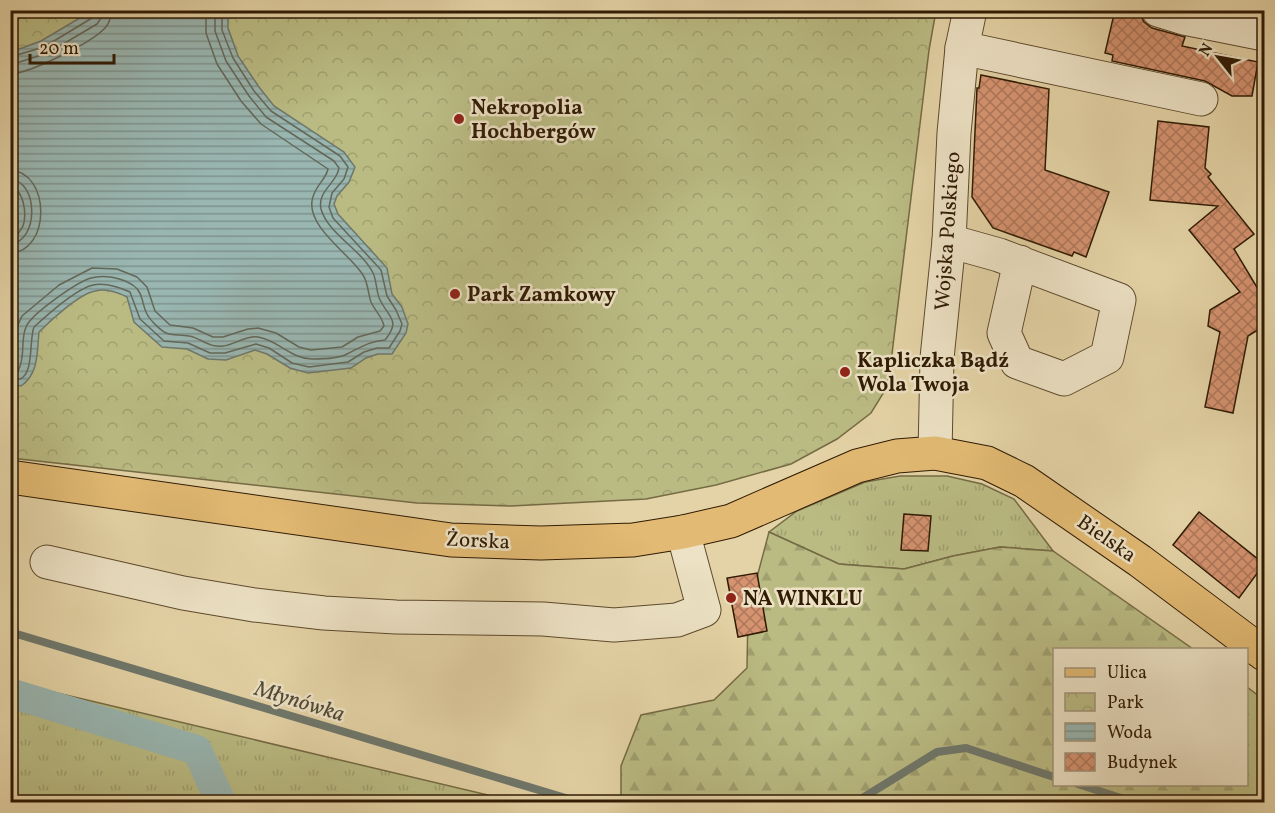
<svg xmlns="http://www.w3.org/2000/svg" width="1275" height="813" font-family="Vollkorn,serif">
  <defs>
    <pattern id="grass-tufts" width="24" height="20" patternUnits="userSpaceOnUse" patternTransform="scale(1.5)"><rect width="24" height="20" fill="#babb83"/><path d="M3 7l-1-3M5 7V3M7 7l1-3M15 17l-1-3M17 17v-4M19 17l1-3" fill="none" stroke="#a0a070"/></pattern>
    <pattern id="forest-firs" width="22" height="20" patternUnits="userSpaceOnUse" patternTransform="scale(1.5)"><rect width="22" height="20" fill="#babb83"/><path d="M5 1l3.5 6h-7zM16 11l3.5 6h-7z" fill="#a0a070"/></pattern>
    <pattern id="park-crowns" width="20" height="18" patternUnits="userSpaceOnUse" patternTransform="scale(1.5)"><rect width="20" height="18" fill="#babb83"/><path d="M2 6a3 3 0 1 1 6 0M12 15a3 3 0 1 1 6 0" fill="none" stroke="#a0a070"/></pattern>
    <pattern id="water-rules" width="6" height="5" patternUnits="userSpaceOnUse" patternTransform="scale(1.5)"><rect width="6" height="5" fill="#99b6b1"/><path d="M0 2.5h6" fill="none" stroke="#7d938e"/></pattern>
    <pattern id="building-cross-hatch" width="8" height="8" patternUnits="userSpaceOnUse" patternTransform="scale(1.5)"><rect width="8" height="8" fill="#d59370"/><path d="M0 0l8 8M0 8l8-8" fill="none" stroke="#ad775a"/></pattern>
  </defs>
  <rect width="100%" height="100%" fill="#e4d3a6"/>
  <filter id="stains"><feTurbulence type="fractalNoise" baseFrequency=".00333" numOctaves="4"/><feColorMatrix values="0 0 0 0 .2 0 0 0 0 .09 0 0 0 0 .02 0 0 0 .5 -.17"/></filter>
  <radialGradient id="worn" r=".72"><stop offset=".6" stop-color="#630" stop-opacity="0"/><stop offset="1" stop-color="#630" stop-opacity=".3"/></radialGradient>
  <g fill="url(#grass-tufts)" stroke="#756b44" stroke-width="1.5">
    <path d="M900 476H947L982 484 1014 499 1053 551 1000 547 953 556 904 569 839 564 769 532 797 511 865 482Z"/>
    <path d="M10 682H11L517 802H11Z"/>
  </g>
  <path fill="url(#forest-firs)" stroke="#756b44" stroke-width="1.5" d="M769 532 839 564 904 569 953 556 1000 547 1053 551 1193 649 1054 650V784H1246L1247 687 1264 700V802H621V766L641 715 714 700 747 668 748 611Z"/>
  <path fill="url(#park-crowns)" stroke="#756b44" stroke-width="1.5" d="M11 11H936L929 50 890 370 884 392 871 413 837 439 791 464 716 485 646 499 511 506 417 503 11 458Z"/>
  <path fill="url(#water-rules)" stroke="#6f786c" stroke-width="1.5" d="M93 10 228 11V28L238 56 259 87 274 106 344 152 355 167 349 182 337 196 334 204 338 214 387 268 392 294 402 307 408 324 406 333 392 354H378L366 358 351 368 308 373 290 368 267 354 255 350 226 360 208 359 187 349 162 347 134 322 127 297C117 292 106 288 95 291 79 294 51 320 39 332 37 351 39 374 21 386L11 384 10 235 18 223 16 196 10 191 11 52 41 41Z"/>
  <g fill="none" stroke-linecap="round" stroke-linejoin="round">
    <g stroke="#64685a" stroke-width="1.5">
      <path d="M10 57 44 47 92 18 95 10"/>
      <path d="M10 65 48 53 97 24 101 18 102 10"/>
      <path d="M10 74C31 73 91 43 105 28 110 23 111 17 111 10"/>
      <path d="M10 170C51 172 51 252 10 253"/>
      <path d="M10 179C39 181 39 242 10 244"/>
      <path d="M10 187C24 189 27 214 23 226 23 227 18 233 18 234L10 237"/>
      <path d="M10 362 13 360 17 327 22 316 59 285 92 268 117 269 137 277 147 287 155 311 170 325 193 328 213 337H223L248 329 258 328 276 333 299 347 311 350 342 347 358 337 380 331 384 326C382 316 375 311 371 302 368 294 368 282 363 275 350 254 308 228 312 201 314 186 326 180 328 169L261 124 241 101 217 64 206 33V10"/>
      <path d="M10 371H18C26 357 20 341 26 327 31 314 77 282 91 278 104 274 123 278 134 286 143 292 142 305 147 314 150 320 160 330 166 333 172 336 182 334 189 336 201 338 209 348 223 346 234 345 246 335 258 337 278 340 291 359 312 359 322 359 338 359 347 354 361 347 370 341 385 340 401 320 389 318 380 300 376 292 377 281 373 273 362 250 328 234 321 209 317 191 337 183 339 168L334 161 266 117 249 96 226 61 215 31V10"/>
      <path d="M10 379C12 379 19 379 20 379 34 374 29 339 34 327 47 315 76 289 93 285 106 282 119 287 130 292L140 319 164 341 188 343 210 353H225L256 344 269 348 292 363 309 367 348 362 364 352 377 348H389L400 331 402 324 396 310 387 296 381 270 333 218 329 207 332 193 344 179 348 167 340 156 271 111 254 91 233 58 222 30V10"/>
    </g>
    <g stroke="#6f786c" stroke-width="8">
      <path d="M10 632 579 802"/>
      <path d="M1078 784 1133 802"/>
      <path d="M856 802 937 752 966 748 1054 777"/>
    </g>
    <path stroke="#99b6b1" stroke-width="30" d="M10 693 197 750 221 802"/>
  </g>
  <g fill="url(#building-cross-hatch)" stroke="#301b04" stroke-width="1.5">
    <path d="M1115 10H1126L1140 14 1144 22 1152 28 1185 37 1182 46 1258 62 1252 96H1232L1205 81 1112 61 1113 55 1105 53Z"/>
    <path d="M981 75 1049 89 1045 170 1109 192 1086 257 1074 252 1072 256 993 228 972 197 977 88H979Z"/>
    <path d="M1158 121 1209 127 1205 168 1211 174 1208 177 1254 234 1234 249 1264 299V326L1248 336 1233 413 1205 407 1220 332 1208 326 1210 310 1240 292 1189 230 1218 206 1150 200Z"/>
    <path d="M1199 512 1264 564 1239 598 1173 545Z"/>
    <path d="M904 514 931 516 928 551 901 550Z"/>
    <path d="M757 573 767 631 738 637 727 578Z"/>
  </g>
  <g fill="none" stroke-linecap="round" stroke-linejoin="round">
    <defs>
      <g id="minor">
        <path d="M1158 10 1184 18 1264 34"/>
        <path d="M962 48 1201 99"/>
        <path d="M949 241 999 255 1119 300 1107 357 1064 379 1017 362 1004 333 1020 262"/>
        <path d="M935 453 937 358 949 241 954 133 962 48 970 10"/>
        <path d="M47 562 183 593 254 605 324 613 396 617 543 619 614 625 677 620 704 610 683 532"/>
      </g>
      <path id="major" d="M10 477 451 540 541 543 633 540 683 532 731 521 857 466 897 456 935 453 987 463 1024 481 1140 561 1264 654"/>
    </defs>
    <use href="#minor" stroke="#5d492c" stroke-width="35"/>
    <use href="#major" stroke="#301b04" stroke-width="35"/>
    <use href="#minor" stroke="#ede2c5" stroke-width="33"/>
    <use href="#major" stroke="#e2ba73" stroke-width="33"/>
  </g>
  <g fill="#8f2418" stroke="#ede2c5" stroke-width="2">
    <circle cx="459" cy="119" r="6"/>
    <circle cx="455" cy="294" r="6"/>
    <circle cx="845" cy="372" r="6"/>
    <circle cx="731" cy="598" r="6"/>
  </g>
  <g text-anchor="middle" stroke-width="5" stroke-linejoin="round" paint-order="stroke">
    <g font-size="21" font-weight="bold" fill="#301b04" stroke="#ede2c5" text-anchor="start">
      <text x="471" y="114">Nekropolia<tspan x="471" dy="24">Hochbergów</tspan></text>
      <text x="467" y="301">Park Zamkowy</text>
      <text x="857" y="367">Kapliczka Bądź<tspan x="857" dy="24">Wola Twoja</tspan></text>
      <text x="743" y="605">NA WINKLU</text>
    </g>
    <g font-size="21" fill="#301b04" stroke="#ede2c5">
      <text transform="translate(947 231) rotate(-86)" y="7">Wojska Polskiego</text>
      <text transform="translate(1107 538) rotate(35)" y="7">Bielska</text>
      <text transform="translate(478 540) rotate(3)" y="7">Żorska</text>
    </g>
    <g font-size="22" font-style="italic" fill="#504a38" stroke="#ede2c5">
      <text transform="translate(300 700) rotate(17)" y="8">Młynówka</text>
    </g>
  </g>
  <rect width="1275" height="813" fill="none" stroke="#e4d3a6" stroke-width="36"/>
  <rect x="12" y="12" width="1251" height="789" fill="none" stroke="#301b04" stroke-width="3"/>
  <rect x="18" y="18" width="1239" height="777" fill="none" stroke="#301b04" stroke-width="1.5"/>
  <rect x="1053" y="648" width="195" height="138" fill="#ede2c5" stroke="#a19278" stroke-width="1.5"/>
  <rect x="1065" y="668" width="30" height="9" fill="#e2ba73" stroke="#a19278" stroke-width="1.5"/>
  <text x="1107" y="678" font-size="18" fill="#301b04">Ulica</text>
  <rect x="1065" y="693" width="30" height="18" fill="url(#park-crowns)" stroke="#a19278" stroke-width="1.5"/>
  <text x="1107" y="708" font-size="18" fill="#301b04">Park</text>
  <rect x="1065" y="723" width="30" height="18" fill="url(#water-rules)" stroke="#a19278" stroke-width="1.5"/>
  <text x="1107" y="738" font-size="18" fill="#301b04">Woda</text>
  <rect x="1065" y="753" width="30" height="18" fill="url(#building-cross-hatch)" stroke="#a19278" stroke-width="1.5"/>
  <text x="1107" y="768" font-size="18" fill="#301b04">Budynek</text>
  <g transform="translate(1218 57) rotate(301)" stroke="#ede2c5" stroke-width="4.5" paint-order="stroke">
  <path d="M0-4.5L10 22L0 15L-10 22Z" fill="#301b04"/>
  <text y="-9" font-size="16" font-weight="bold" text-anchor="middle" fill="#301b04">N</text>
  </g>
  <path d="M30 54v9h84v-9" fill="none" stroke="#301b04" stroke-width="3"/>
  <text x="39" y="54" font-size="18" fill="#301b04" stroke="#ede2c5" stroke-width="4.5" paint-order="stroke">20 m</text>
  <rect width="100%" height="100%" filter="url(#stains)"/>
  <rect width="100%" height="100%" fill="url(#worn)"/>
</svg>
